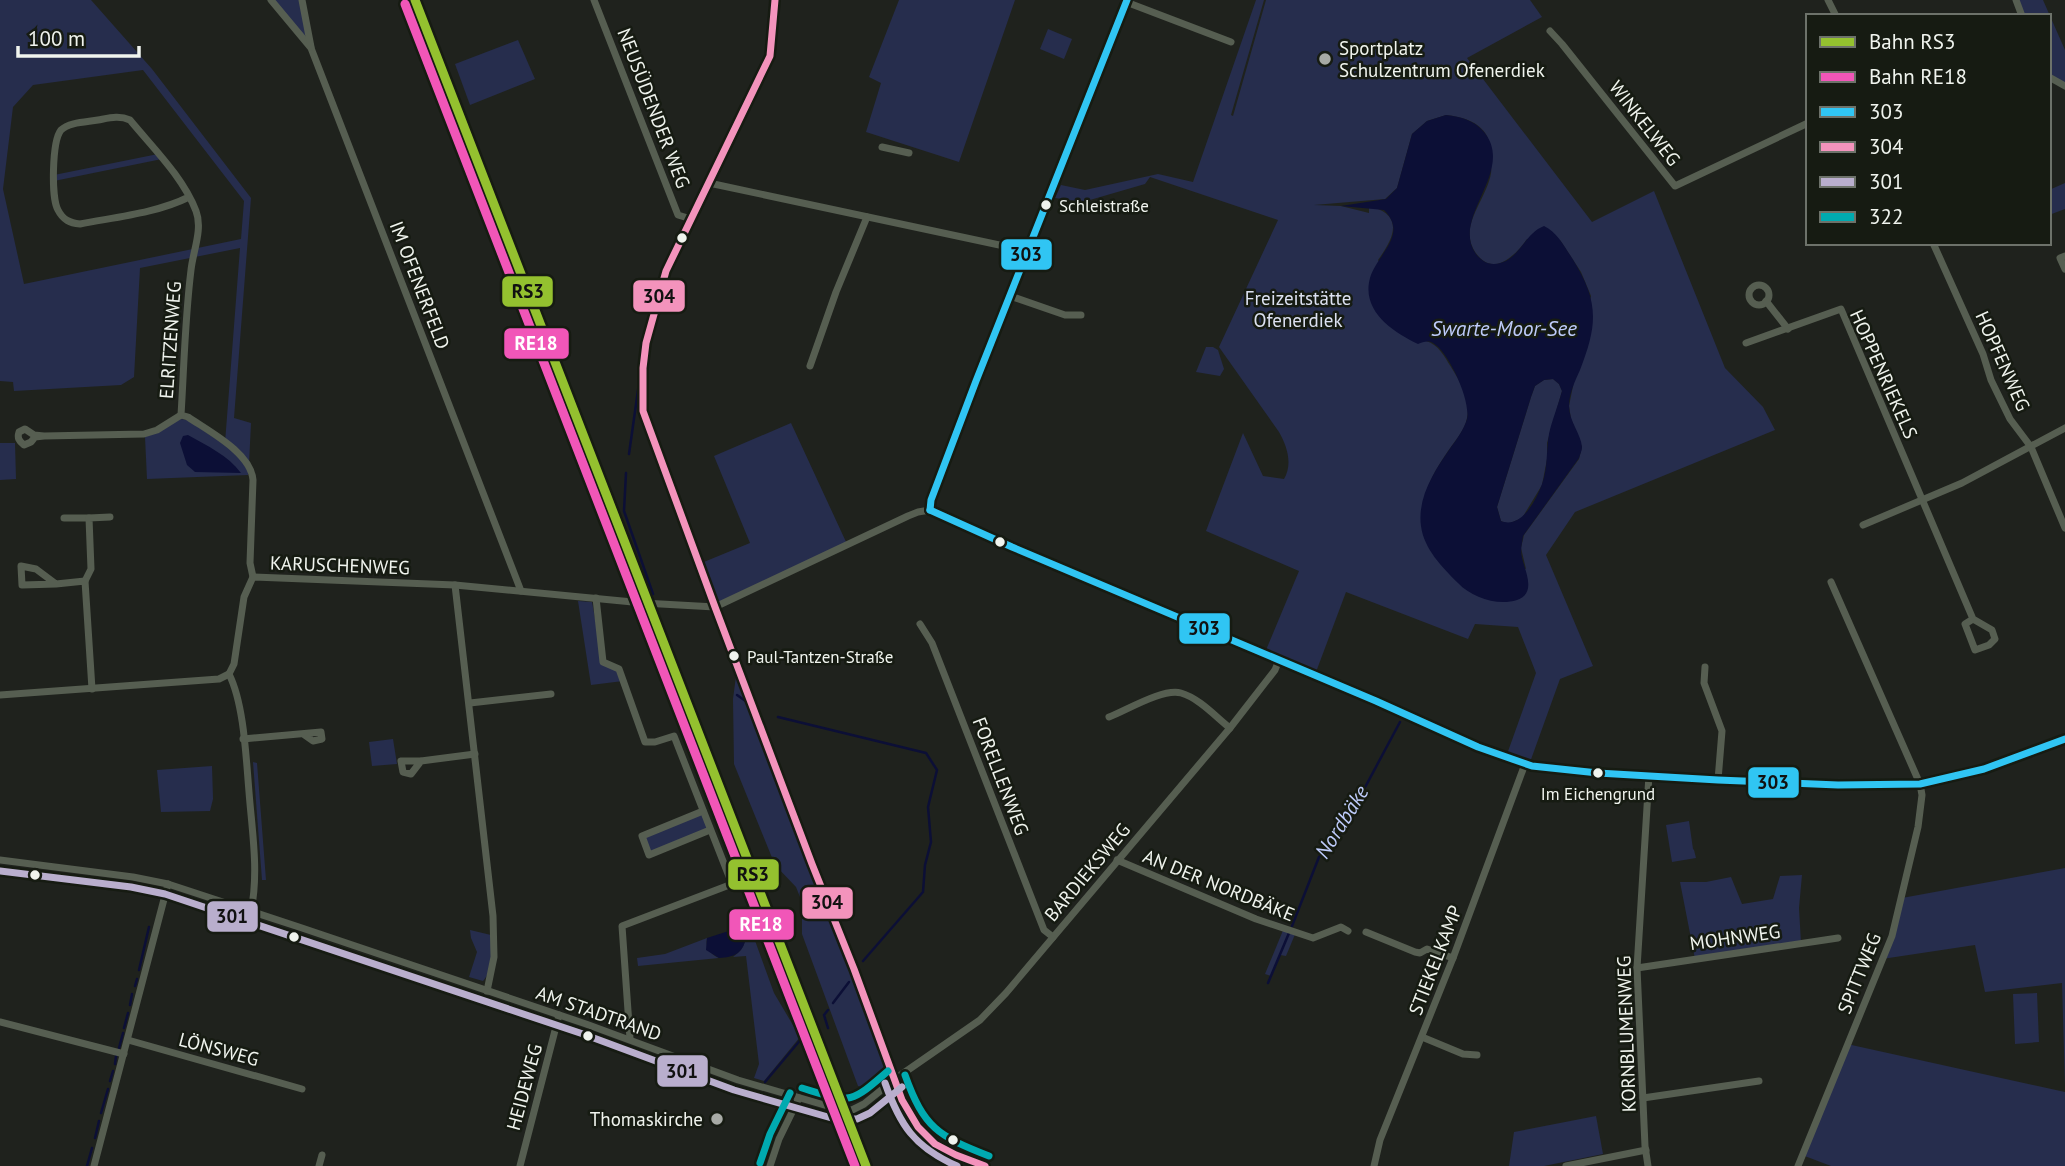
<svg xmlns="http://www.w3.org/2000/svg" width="2065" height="1166" font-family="'PT Sans',sans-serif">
  <rect width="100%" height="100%" fill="#1f221d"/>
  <g fill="#262d4d" fill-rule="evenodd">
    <path d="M0 0H91L152 69 251 198 234 418 251 423 249 464 225 443 240 248 140 268 134 377 121 385 14 391 13 382 0 381ZM143 70 244 201 241 239 24 284 3 189 13 107 33 85Z"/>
    <path d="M271 0H302L311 48Z"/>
    <path d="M899 0H1015L959 162 866 132 881 83 869 77Z"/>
    <path d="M1256 0H1264L1231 115 1233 116 1266 0H1530L1542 17 1467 58 1592 222 1654 191 1725 368 1763 407 1775 430 1575 512 1546 555 1593 666 1560 679 1529 765 1506 757 1536 673 1518 627 1475 624 1468 639 1346 592 1316 672 1266 650 1299 571 1206 531 1243 433 1263 476 1284 479C1293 464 1287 446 1279 432L1219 347 1278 220 1150 177 1145 184 1083 202 1055 198 1061 185 1085 190 1158 174 1193 182ZM1446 115C1462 117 1479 121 1487 136 1490 142 1489 151 1490 157 1490 162 1492 168 1491 173 1488 194 1466 219 1470 239 1471 246 1475 253 1480 258 1497 275 1517 253 1527 239L1560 240 1581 272 1591 296 1569 406 1571 419 1582 447 1579 459 1524 535 1521 548 1526 569 1421 526C1421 496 1431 476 1448 451 1455 441 1465 430 1467 418 1471 401 1460 381 1451 367 1444 356 1439 345 1426 341L1378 260C1394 238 1405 215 1369 206V213L1341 206 1314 205 1385 199 1397 188 1412 134 1427 121Z"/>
    <path d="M2016 0H2043L2065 50V86L2049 77V16H2023Z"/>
    <path d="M1048 29 1072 39 1064 59 1040 49Z"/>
    <path d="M518 40 535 79 470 105 455 64Z"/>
    <path d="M158 154 162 159 54 181V175Z"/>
    <path d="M2065 183V209L2049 215V190Z"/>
    <path d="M1206 347H1213L1218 350 1224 369 1220 376 1196 372Z"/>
    <path d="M1553 379 1559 384 1562 391 1547 443V459L1542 485 1522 518 1508 524 1501 521 1497 507 1531 397 1535 386 1544 380Z"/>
    <path d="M181 419 188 420 235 452 248 470V475L147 479 145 437Z"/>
    <path d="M791 423 847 544 715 607 699 564 750 543 714 456Z"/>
    <path d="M0 443H15L16 479 0 480Z"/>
    <path d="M578 601 592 602 603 662 619 669 623 681 591 685Z"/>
    <path d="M736 676 854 969 892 1069 869 1089 858 1086 802 934V902L796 887 775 865 734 764 733 699Z"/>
    <path d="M393 739 397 764 372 766 369 742Z"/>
    <path d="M253 762 257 763 266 880H262Z"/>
    <path d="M212 766 213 799 210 811 161 812 157 770Z"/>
    <path d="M703 811 710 830 649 855 642 836Z"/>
    <path d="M1689 821 1693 849 1694 850 1696 858 1672 862 1666 825Z"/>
    <path d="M2065 868V1086L2062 983 1985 992 1975 945 1882 959 1902 898Z"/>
    <path d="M1802 875 1799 908 1801 943 1695 959 1680 882H1706L1731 877 1742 904 1773 899 1780 876Z"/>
    <path d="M749 924 774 993 800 1037 764 1081 754 1078 759 1064 746 956 733 957C741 951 744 947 746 937L738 928Z"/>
    <path d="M1284 928 1296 932 1286 956 1280 955 1271 976 1265 974Z"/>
    <path d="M470 930 491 935C492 948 493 971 483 981L469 977 477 952 471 938Z"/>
    <path d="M707 938C705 948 710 954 719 958L638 966 637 958 665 954Z"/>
    <path d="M2037 993 2039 1042 2015 1044 2013 994Z"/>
    <path d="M1847 1044 2065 1092V1166H1831L1802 1155Z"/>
    <path d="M1596 1116 1603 1154 1544 1166H1509L1514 1132Z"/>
  </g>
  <g fill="#0c0f36" fill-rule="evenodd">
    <path d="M1446 115C1461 117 1474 120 1484 132 1516 171 1450 218 1476 254 1481 260 1486 264 1494 264 1519 263 1523 234 1544 226 1557 232 1564 246 1572 258 1599 301 1598 324 1580 370 1575 381 1569 394 1569 406 1569 421 1581 434 1582 447 1582 451 1580 454 1579 458L1523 536C1522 544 1520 550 1522 558 1525 571 1537 593 1517 600 1498 606 1472 598 1458 583 1442 567 1424 549 1421 526 1417 497 1435 470 1451 447 1457 439 1464 429 1467 419 1471 401 1449 352 1433 343 1428 340 1423 342 1418 344 1393 332 1361 311 1370 278 1377 254 1409 235 1384 210L1341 206 1386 199 1397 188 1412 134 1427 121ZM1553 379 1559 384 1562 391C1558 406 1552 420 1549 434 1546 451 1548 468 1542 484 1536 501 1521 529 1501 521L1497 507 1531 397 1535 386 1544 380Z"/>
    <path d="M188 435C207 446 228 455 241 473L195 472 187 465 180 443 183 436Z"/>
    <path d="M738 928 746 937C743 954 734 957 719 958L706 950 707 938Z"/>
  </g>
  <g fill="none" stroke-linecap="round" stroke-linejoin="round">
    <g stroke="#0c0f36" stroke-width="2.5">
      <path d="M629 454 640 376"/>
      <path d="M626 473 624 511 653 594"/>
      <path d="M737 695 747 702"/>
      <path d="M778 717 926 753 937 770 928 807 931 842 925 865 923 892 863 961"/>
      <path d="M1292 926 1319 857 1339 836 1400 722"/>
      <path d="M139 970 149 927"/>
      <path d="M1268 983 1289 933"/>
      <path d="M135 986 137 979"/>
      <path d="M833 1003 849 982"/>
      <path d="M130 1005 132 994"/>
      <path d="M828 1010 824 1015 828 1028"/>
      <path d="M124 1028 128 1013"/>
      <path d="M119 1048 123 1033"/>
      <path d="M115 1064 116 1056"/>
      <path d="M110 1081 113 1071"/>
      <path d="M765 1082 802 1038"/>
      <path d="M101 1113 108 1089"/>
      <path d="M95 1138 99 1121"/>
      <path d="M87 1166 92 1148"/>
    </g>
    <g stroke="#565e51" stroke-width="7">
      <path d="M271 0 311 48 521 591"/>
      <path d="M302 0 311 47"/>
      <path d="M594 0 678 215 691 219"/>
      <path d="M775 0 772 45 770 56 666 271 655 306 646 343 643 368V411L715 607 812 864 854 969 902 1100C924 1146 940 1149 985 1166"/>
      <path d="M1828 0 1836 16"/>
      <path d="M2016 0 2022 16"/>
      <path d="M1126 2 1231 42"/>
      <path d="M1550 31 1562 44 1675 186 1808 123"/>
      <path d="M2049 77 2065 86"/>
      <path d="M882 147 909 153"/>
      <path d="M709 183 1004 246 1027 252"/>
      <path d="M189 197C157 213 116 217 80 224 70 223 63 220 58 210 51 198 52 141 61 130 69 122 87 122 98 120 109 118 119 115 130 120 153 148 183 177 196 211 203 229 193 251 191 270 185 318 184 367 181 415L188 417C210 432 251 453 253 480L250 563 253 577"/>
      <path d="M1933 243 1983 354 1991 380 2010 419 2031 447 2065 528"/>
      <path d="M2065 256 2060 258 2065 269"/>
      <circle cx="1759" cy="295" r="10"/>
      <path d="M1010 296 1065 315H1081"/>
      <path d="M1766 301 1788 329"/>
      <path d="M1746 343 1841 309 1973 619 1965 624 1975 650 1989 645 1995 639 1992 630 1973 619"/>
      <path d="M810 366 836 292 867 217"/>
      <path d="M44 436 35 437 31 442 24 445C19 441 17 438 19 432L25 429 34 435 44 436 144 434 157 430 181 415"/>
      <path d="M930 510 1012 547 1376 701 1413 719 1478 747 1532 766 1598 773 1718 780 1838 785 1920 784 1984 769 2065 739"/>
      <path d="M930 510 931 500 976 381 1127 0"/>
      <path d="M64 518H89"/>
      <path d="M1863 525 1962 483 2065 428"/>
      <path d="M85 581 91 569 89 518 110 517"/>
      <path d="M56 584 22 585 21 566 36 569 56 584 85 581 92 689"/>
      <path d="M455 585 493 916 494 957 487 991"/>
      <path d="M596 598 603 662 619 669 645 742H655L674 736 732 884 622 926 630 1039"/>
      <path d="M715 607 908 516 918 512 930 510"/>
      <path d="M920 624 932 643 1044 930 1053 937"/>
      <path d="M1705 667 1704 683 1722 731 1718 780"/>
      <path d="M229 674C244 704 246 757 249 792 252 831 259 872 251 911"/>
      <path d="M0 695 219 679 229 674 234 664 244 597 253 577 455 585 643 603 715 607"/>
      <path d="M470 703 551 694"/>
      <path d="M1109 717C1127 710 1163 688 1181 693 1199 698 1216 717 1230 728"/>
      <path d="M243 739 321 732 322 739 313 741 303 734"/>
      <path d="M421 761 411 774 403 772 401 761H421L475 754"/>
      <path d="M703 811 642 836 649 855 710 830"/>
      <path d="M0 860 133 877 168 884 302 928 586 1024 738 1080 838 1109 852 1110 864 1104 895 1079 980 1020 1006 993 1230 728 1275 670 1279 660"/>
      <path d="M1117 860 1256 919 1313 938 1341 927 1348 931"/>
      <path d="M1366 932 1415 952 1420 953 1427 949 1453 958"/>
      <path d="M1637 968 1838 938"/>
      <path d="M0 1022 124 1054"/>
      <path d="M1422 1037 1463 1054 1477 1055"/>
      <path d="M128 1040 302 1089"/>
      <path d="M1643 1098 1759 1081"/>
      <path d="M94 1166 168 884"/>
      <path d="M319 1166 322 1155"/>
      <path d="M520 1166 559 1015"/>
      <path d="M770 1166 779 1139 799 1098"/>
      <path d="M1374 1166 1380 1140 1453 958 1525 764"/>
      <path d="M1566 1166 1646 1150"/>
      <path d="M1648 1166 1645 1146 1637 968 1649 775"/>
      <path d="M1798 1166 1892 936 1918 827 1922 795 1920 784 1831 582"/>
    </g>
    <defs>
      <g id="bus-1">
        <path d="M930 510 1012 547 1376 701 1478 747 1532 766 1598 773 1718 780 1838 785 1920 784 1984 769 2065 739"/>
        <path d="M930 510 931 500 976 381 1127 0"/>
      </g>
      <path id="bus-2" d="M775 0 770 56 666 271 646 343 643 368V411L715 607 812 864 854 969 902 1100 918 1127 935 1144 956 1155 985 1166"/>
      <g id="bus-3">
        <path d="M0 871 131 887 165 894 583 1034 734 1090 835 1119H857L870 1113 902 1087"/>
        <path d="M885 1083C900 1125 914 1147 957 1166"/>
      </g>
      <g id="bus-4">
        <path d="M905 1075C924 1128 938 1136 989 1156"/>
        <path d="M802 1088C851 1103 849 1105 888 1071"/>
        <path d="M760 1163 770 1134 790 1093"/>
      </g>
    </defs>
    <use href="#bus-1" stroke="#161b12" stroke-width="12"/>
    <use href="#bus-2" stroke="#161b12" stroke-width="12"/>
    <use href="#bus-3" stroke="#161b12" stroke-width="12"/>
    <use href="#bus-4" stroke="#161b12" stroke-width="12"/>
    <use href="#bus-1" stroke="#30c5f3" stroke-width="7"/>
    <use href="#bus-2" stroke="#f393bc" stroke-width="7"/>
    <use href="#bus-3" stroke="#b9aecd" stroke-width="7"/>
    <use href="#bus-4" stroke="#00aab0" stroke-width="7"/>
    <defs>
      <path id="rail-1" d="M415 0 866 1166"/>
      <path id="rail-2" d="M405 4 855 1166"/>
    </defs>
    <use href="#rail-1" stroke="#161b12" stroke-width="14"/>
    <use href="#rail-2" stroke="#161b12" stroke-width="14"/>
    <use href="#rail-1" stroke="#94c12f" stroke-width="9"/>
    <use href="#rail-2" stroke="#f156b8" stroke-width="9"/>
  </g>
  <g fill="#a7aaa5" stroke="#161b12" stroke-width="2.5">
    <circle cx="1325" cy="59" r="7"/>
    <circle cx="717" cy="1119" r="7"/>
  </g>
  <g fill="#f0f4ee" stroke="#161b12" stroke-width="2.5">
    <circle cx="1046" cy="205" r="6"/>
    <circle cx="682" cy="238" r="6"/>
    <circle cx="1000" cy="542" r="6"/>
    <circle cx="734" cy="656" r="6"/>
    <circle cx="1598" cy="773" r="6"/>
    <circle cx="35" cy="875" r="6"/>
    <circle cx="294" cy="937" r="6"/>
    <circle cx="588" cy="1036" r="6"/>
    <circle cx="953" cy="1140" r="6"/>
  </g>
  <g text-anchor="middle" stroke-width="5" stroke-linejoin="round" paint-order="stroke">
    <g font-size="17" fill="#f0f4ee" stroke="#161b12" text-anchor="start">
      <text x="1059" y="212">Schleistraße</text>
      <text x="747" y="663">Paul-Tantzen-Straße</text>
      <text x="1598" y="800" text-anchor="middle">Im Eichengrund</text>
    </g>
    <g font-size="19" fill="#f0f4ee" stroke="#161b12" text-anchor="start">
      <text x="1339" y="55">Sportplatz<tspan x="1339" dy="22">Schulzentrum Ofenerdiek</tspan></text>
      <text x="703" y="1126" text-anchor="end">Thomaskirche</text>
    </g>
    <g font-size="19" fill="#f0f4ee" stroke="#161b12">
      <text transform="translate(654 108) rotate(69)" y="7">NEUSÜDENDER WEG</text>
      <text transform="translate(1645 123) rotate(52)" y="7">WINKELWEG</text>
      <text transform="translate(420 285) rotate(69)" y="7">IM OFENERFELD</text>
      <text transform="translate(170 340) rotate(-86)" y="7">ELRITZENWEG</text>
      <text transform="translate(2003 361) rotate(66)" y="7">HOPFENWEG</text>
      <text transform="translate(1884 374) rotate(66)" y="7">HOPPENRIEKELS</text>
      <text transform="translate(340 565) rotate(2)" y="7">KARUSCHENWEG</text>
      <text transform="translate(1001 776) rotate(69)" y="7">FORELLENWEG</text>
      <text transform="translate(1087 872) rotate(-50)" y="7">BARDIEKSWEG</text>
      <text transform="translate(1219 885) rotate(22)" y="7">AN DER NORDBÄKE</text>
      <text transform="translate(1735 937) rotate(-8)" y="7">MOHNWEG</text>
      <text transform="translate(1435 960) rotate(-69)" y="7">STIEKELKAMP</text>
      <text transform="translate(1859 973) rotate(-68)" y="7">SPITTWEG</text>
      <text transform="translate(599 1013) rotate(19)" y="7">AM STADTRAND</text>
      <text transform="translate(1626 1034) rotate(-92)" y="7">KORNBLUMENWEG</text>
      <text transform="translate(219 1049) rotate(15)" y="7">LÖNSWEG</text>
      <text transform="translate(524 1087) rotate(-75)" y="7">HEIDEWEG</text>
    </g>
    <g font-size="19" fill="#dce1f1" stroke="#161b12">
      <text x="1298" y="305">Freizeitstätte<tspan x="1298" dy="22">Ofenerdiek</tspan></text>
    </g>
    <g font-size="21" font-style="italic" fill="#becbfa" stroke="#161b12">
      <text x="1504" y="336">Swarte-Moor-See</text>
      <text transform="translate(1342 822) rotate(-58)" y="7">Nordbäke</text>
    </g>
  </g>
  <g stroke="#161b12" stroke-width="2.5">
    <rect x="1000" y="238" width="53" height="33" rx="7" fill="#30c5f3"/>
    <rect x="501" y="275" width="53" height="33" rx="7" fill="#94c12f"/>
    <rect x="632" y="279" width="54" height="34" rx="7" fill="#f393bc"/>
    <rect x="503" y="327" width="67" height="33" rx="7" fill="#f156b8"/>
    <rect x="1178" y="612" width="53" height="33" rx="7" fill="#30c5f3"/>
    <rect x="1747" y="766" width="53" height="33" rx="7" fill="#30c5f3"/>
    <rect x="727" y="858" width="53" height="33" rx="7" fill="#94c12f"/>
    <rect x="801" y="886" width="53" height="34" rx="7" fill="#f393bc"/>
    <rect x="206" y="900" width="53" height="33" rx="7" fill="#b9aecd"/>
    <rect x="728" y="908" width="67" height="33" rx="7" fill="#f156b8"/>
    <rect x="656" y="1054" width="53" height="34" rx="7" fill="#b9aecd"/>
  </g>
  <g font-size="19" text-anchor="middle" font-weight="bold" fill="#fff">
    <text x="536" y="350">RE18</text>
    <text x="761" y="931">RE18</text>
  </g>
  <g font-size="19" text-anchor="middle" font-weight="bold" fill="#111">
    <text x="1026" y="261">303</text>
    <text x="528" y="298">RS3</text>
    <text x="659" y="303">304</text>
    <text x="1204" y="635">303</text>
    <text x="1773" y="789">303</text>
    <text x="753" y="881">RS3</text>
    <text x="827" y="909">304</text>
    <text x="232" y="923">301</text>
    <text x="682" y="1078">301</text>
  </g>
  <rect x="1806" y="14" width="245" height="231" fill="#161b12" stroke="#6d726a" stroke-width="2"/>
  <rect x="1820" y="37" width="35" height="10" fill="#94c12f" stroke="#6d726a" stroke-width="2"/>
  <text x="1869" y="49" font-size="21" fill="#f0f4ee">Bahn RS3</text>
  <rect x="1820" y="72" width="35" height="10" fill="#f156b8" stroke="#6d726a" stroke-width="2"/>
  <text x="1869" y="84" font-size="21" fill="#f0f4ee">Bahn RE18</text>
  <rect x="1820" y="107" width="35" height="10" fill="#30c5f3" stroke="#6d726a" stroke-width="2"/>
  <text x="1869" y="119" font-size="21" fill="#f0f4ee">303</text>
  <rect x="1820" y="142" width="35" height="10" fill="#f393bc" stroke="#6d726a" stroke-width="2"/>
  <text x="1869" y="154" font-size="21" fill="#f0f4ee">304</text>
  <rect x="1820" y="177" width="35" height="10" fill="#b9aecd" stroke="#6d726a" stroke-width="2"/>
  <text x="1869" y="189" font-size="21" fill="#f0f4ee">301</text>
  <rect x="1820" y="212" width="35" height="10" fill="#00aab0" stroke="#6d726a" stroke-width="2"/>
  <text x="1869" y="224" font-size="21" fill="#f0f4ee">322</text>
  <path d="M18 46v10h121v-10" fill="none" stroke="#f0f4ee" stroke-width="3.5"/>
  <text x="28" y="46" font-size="21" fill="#f0f4ee" stroke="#161b12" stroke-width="5" paint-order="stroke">100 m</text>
</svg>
